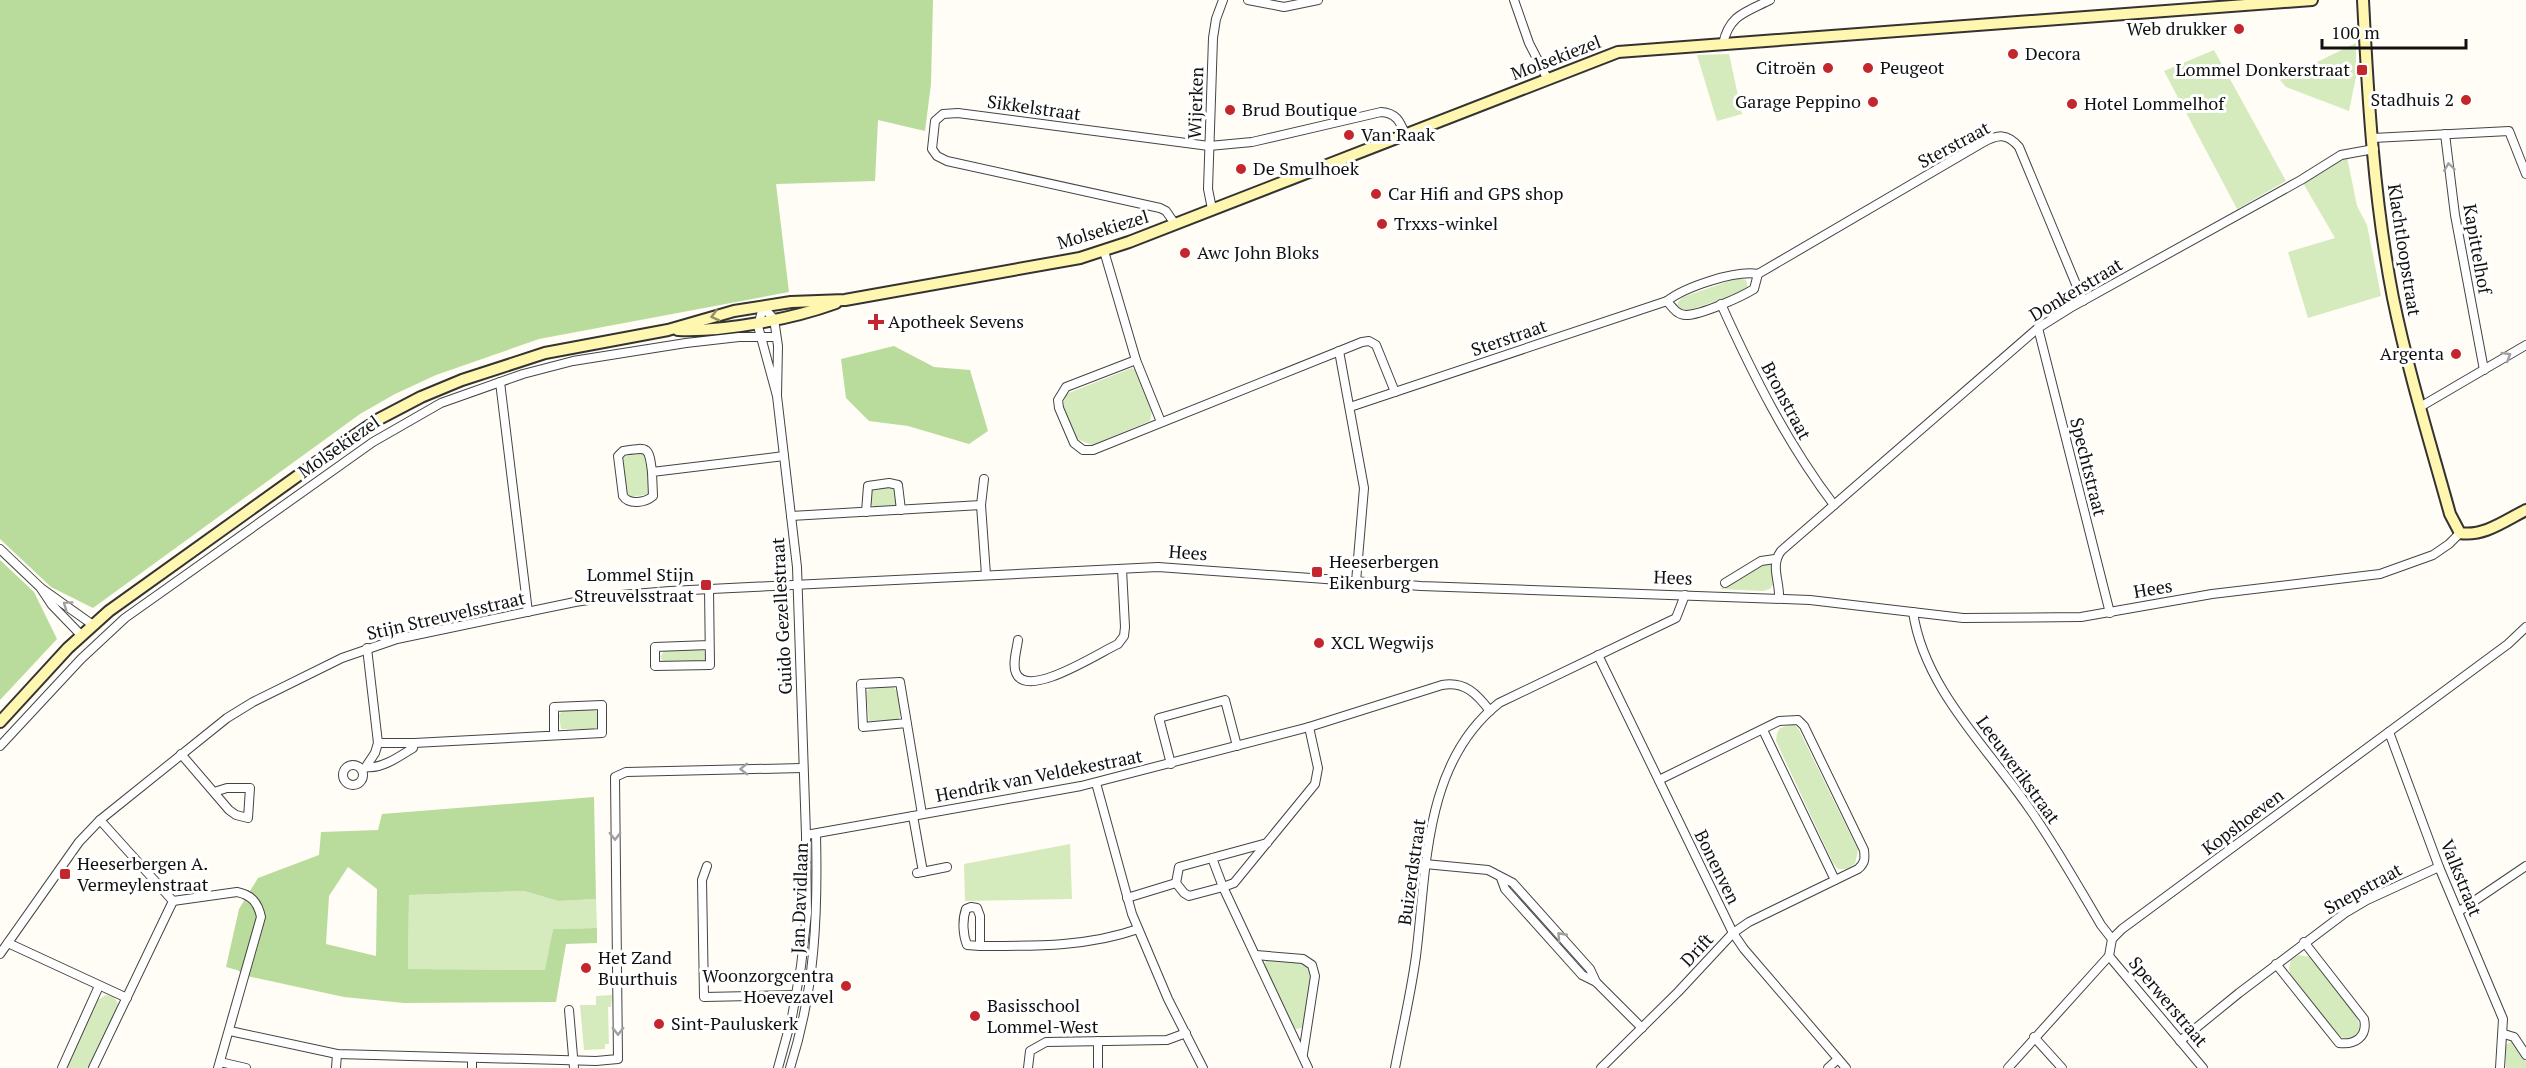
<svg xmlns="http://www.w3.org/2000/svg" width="2526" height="1068" font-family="'PT Serif',serif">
  <rect width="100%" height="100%" fill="#fffdf5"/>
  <g fill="#d5ebbd">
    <path d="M2356 43V77L2349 111 2286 87 2280 80Z"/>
    <path d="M2214 50 2286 181 2237 209 2164 71Z"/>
    <path d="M1729 54 1742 114 1717 121 1697 55Z"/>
    <path d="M2347 157 2357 206 2367 225 2381 296 2308 318 2288 252 2335 238 2303 183Z"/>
    <path d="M1738 278 1746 280 1748 288 1745 291 1684 312 1678 306V302L1683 297Z"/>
    <path d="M1132 368 1137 371 1152 410 1150 421 1092 445 1077 439 1063 405 1066 394Z"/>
    <path d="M642 453 646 456 650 494 630 497 626 492 623 457Z"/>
    <path d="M891 486 896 489V505L874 508 870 502 871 489Z"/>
    <path d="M1771 562 1774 583 1770 589 1763 591 1720 589 1759 565Z"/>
    <path d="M665 650H703L706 653V661L702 663H665L660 657Z"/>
    <path d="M892 686 898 692 901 714 898 720 869 721 866 692 871 688Z"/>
    <path d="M593 709 600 714 599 727 594 729H561L559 715 562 711Z"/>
    <path d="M1794 724 1799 730 1858 850 1855 864 1847 869H1838L1833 863 1776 741 1777 733 1780 728Z"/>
    <path d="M1070 844 1072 899 965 901 964 864Z"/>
    <path d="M524 891 558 901 596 899 597 928 553 929 546 970 408 969 409 895Z"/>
    <path d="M2299 955 2310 957 2357 1017 2360 1029 2357 1035 2351 1039 2340 1037 2290 974 2289 968 2291 960Z"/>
    <path d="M1272 958 1307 963 1312 971 1305 1024 1302 1028 1296 1029 1292 1026 1264 966 1266 960Z"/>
    <path d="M106 995 114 997 119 1006 90 1068H66L98 1000Z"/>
    <path d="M612 995 611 1007H608L609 1044H605V1049L584 1050 580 1005H596V996Z"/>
    <path d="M2512 1041 2526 1061V1068H2506V1045Z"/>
  </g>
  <g fill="#b9dc9c" fill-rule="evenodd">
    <path d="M0 0H933L931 84 925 131 878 120 875 181 776 184 789 292 539 339 436 375 395 394 360 414 93 608 51 587 0 539Z"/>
    <path d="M894 346 934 367 970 370 988 431 969 444 908 426 869 421 846 398 841 359Z"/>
    <path d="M0 560 34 592 57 639 0 700Z"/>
    <path d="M594 797 596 899 558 901 524 891 409 895 408 969 545 970 553 929 597 928V943L566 944 556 1002 404 1003 344 997 247 976 237 970 226 967 239 909 258 878 319 855 321 832 378 830 382 814ZM348 867 377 889 376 956 326 944 329 896Z"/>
  </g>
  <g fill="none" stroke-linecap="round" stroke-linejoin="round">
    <defs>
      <g id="street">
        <path d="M1248 0 1284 7 1318 0"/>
        <path d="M1514 0 1529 43 1547 78"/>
        <path d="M1723 44C1729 15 1746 12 1770 0"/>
        <path d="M2445 134 2455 215 2484 370"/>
        <path d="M2373 138 2509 131 2526 174"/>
        <path d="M1212 209 1208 189 1213 38 1216 19 1223 0"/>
        <path d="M1175 224 1166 211 1160 208 947 161 937 156 932 149 935 121 943 114 958 113 1209 146 1252 142 1381 112C1396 113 1400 121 1405 134"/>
        <path d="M1104 251 1136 360 1161 422"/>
        <path d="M1758 274 1754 289C1741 297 1701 315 1686 315 1677 315 1672 307 1667 301 1685 287 1735 270 1758 274L1982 143C1998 134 2007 133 2019 147L2083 301"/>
        <path d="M1721 304C1753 375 1787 443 1834 505"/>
        <path d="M2038 328 2110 613"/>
        <path d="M1339 351 1364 488 1356 582"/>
        <path d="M1136 360 1066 387 1058 400 1059 408 1074 443 1083 450H1093L1362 342 1369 341 1376 345 1395 392"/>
        <path d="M500 382 528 612"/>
        <path d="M777 396 758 326 763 307 774 319 778 346 777 396 797 567 806 835 807 913 801 966 792 1017 778 1068"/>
        <path d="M1350 407 1667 301"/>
        <path d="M2420 407 2526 345"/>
        <path d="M652 472 653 496C645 503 629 505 623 496L618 456 623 451C648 447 649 446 652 472L784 456"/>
        <path d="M984 479 981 505 986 575"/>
        <path d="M866 512 868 486 889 483 898 485 901 510"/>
        <path d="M791 516 981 505"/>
        <path d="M0 549 40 587 52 605 81 635"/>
        <path d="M1725 583 1761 561 1775 559"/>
        <path d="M41 588 93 625"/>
        <path d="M709 589 710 665 655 666V647L709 645"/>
        <path d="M1779 598C1780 581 1770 566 1781 551L2038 328 2070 308 2301 180 2341 155 2374 149"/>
        <path d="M1913 612C1924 688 1987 747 2029 808 2055 845 2078 886 2101 925L2112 939"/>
        <path d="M1018 640C1017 649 1012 664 1016 673 1027 700 1100 652 1118 644L1124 636 1125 627 1122 569"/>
        <path d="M367 648 378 743H414L602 733V705L554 707V735"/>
        <path d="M1598 655 1733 933 1744 949 1846 1068"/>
        <path d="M907 723 863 727 861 684 900 682 922 814"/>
        <path d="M1763 730 1835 880"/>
        <path d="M2389 732 2439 867 2503 1019 2500 1068"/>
        <path d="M0 746 81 659 125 618 373 442 441 403 523 374 573 361 686 343 739 337H776"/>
        <path d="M181 754 229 810 236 815 248 818 250 788H227L214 792"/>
        <path d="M1171 764 1159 718 1225 700 1237 746"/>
        <circle cx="353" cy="775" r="10"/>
        <path d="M367 767C382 769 400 756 413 748L414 743"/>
        <path d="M365 768 375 753 378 743"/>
        <path d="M1096 783 1132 914 1168 999 1203 1068"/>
        <path d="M913 816 923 872"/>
        <path d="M806 835 1081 786 1309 727 1442 685C1465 681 1477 694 1490 711"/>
        <path d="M1212 858 1223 887 1189 896 1184 893 1176 883 1179 867 1267 843"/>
        <path d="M1425 864 1488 870 1513 883 1590 969 1596 982"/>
        <path d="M707 866 702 880 704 997 796 995"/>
        <path d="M917 873 947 867"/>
        <path d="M1501 878 1505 889 1582 975 1596 982 1642 1028"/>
        <path d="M1127 898 1176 883"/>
        <path d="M173 901 237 892C252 895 258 903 261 917L218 1068"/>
        <path d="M2458 912 2526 866"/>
        <path d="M8 943 127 998"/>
        <path d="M980 946 967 945C963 935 962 920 966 909L971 907 977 908 980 916V946C1033 946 1087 947 1138 929"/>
        <path d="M0 954 79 842 100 820 227 718 253 702 342 658 397 639 575 602 621 595 670 591 1158 567 1421 586 1810 600 1963 618 2081 617 2212 594 2380 574 2433 555 2449 544 2460 533"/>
        <path d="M1256 955 1303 959 1312 965 1315 976 1303 1054"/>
        <path d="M2109 956 2203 1068"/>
        <path d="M2276 964 2339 1043C2355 1045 2368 1037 2364 1019L2304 942"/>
        <path d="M569 1010 574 1068"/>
        <path d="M230 1031 337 1054 596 1061 618 1059 615 777 626 772 802 768"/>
        <path d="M2504 1034 2514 1037 2526 1055"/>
        <path d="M2034 1037 2062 1068"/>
        <path d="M1098 1041V1068"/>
        <path d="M2180 1041 2239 993 2345 913 2367 900 2439 867"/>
        <path d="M220 1062 246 1068"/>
        <path d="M62 1068 99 986"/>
        <path d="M93 1068 173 901 100 820"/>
        <path d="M336 1068 337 1054"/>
        <path d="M472 1068V1058"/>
        <path d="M790 1068C815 990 818 915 816 834"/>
        <path d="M1028 1068 1030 1051 1046 1042 1167 1040 1186 1033"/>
        <path d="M1308 1068 1223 887 1234 883 1315 784 1318 768 1309 727"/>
        <path d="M1395 1068C1402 1031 1411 993 1416 956 1427 869 1423 763 1499 703L1676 618 1685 595"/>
        <path d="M1601 1068 1678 992 1733 933 1749 922 1858 869C1865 863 1865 859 1864 850L1804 726 1798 720 1779 721 1659 780"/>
        <path d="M1828 1068 1838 1059"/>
        <path d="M2008 1068 2109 956 2112 939 2122 929 2508 644 2526 627"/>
      </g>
      <g id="secondary">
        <path d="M2363 0C2368 99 2374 201 2393 298 2408 371 2430 442 2450 514L2460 533C2484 537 2506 520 2526 510"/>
        <path d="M678 330C724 332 792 319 836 303"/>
        <path d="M0 722 68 648 109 611 345 442 379 419 421 397 462 380 545 353 668 330 734 311 791 302 845 300 1080 258 1129 242 1618 52 2312 0"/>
      </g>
    </defs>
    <use href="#street" stroke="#444" stroke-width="10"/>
    <use href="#secondary" stroke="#333" stroke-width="14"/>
    <use href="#street" stroke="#fff" stroke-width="8"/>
    <use href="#secondary" stroke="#fff6b0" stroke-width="10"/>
  </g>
  <defs><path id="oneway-chevron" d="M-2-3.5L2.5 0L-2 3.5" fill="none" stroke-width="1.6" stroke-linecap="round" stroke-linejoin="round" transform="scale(1.5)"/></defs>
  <g stroke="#a0a0a0">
    <use href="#oneway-chevron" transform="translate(2449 167) rotate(-98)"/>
    <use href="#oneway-chevron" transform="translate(2507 356) rotate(-31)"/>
    <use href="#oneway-chevron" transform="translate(67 605) rotate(-145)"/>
    <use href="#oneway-chevron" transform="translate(744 769) rotate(179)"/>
    <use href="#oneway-chevron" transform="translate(615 836) rotate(90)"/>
    <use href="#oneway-chevron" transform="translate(1561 936) rotate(-132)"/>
    <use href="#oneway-chevron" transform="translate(618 1031) rotate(90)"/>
  </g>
  <use stroke="#948f68" href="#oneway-chevron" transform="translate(715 316) rotate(165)"/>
  <g fill="#c4262e" stroke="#fff" stroke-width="2">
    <circle cx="2239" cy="29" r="6"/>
    <circle cx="2013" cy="54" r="6"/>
    <circle cx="1828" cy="68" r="6"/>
    <circle cx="1868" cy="68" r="6"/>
    <rect x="2356" y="64" width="12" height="12" rx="3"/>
    <circle cx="2466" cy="100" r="6"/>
    <circle cx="1873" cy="102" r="6"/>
    <circle cx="2072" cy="104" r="6"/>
    <circle cx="1230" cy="110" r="6"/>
    <circle cx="1349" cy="135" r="6"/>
    <circle cx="1241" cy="169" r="6"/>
    <circle cx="1376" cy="194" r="6"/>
    <circle cx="1382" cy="224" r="6"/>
    <circle cx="1185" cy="253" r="6"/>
    <path d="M873 313h6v6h6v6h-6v6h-6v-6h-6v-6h6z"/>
    <circle cx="2456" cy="354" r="6"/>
    <rect x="1311" y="566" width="12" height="12" rx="3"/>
    <rect x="700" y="579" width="12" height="12" rx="3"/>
    <circle cx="1319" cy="643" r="6"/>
    <rect x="59" y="868" width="12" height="12" rx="3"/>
    <circle cx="586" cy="968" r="6"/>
    <circle cx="846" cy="986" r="6"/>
    <circle cx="975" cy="1016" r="6"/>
    <circle cx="659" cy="1024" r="6"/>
  </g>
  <g text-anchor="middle" stroke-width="6" stroke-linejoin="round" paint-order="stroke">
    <g font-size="18" fill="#111" stroke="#fff" text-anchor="start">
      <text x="2227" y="35" text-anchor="end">Web drukker</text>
      <text x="2025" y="60">Decora</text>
      <text x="1816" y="74" text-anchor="end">Citroën</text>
      <text x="1880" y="74">Peugeot</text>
      <text x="2350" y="76" text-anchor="end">Lommel Donkerstraat</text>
      <text x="2454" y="106" text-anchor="end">Stadhuis 2</text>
      <text x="1861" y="108" text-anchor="end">Garage Peppino</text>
      <text x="2084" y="110">Hotel Lommelhof</text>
      <text x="1242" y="116">Brud Boutique</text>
      <text x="1361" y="141">Van Raak</text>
      <text x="1253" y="175">De Smulhoek</text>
      <text x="1388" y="200">Car Hifi and GPS shop</text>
      <text x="1394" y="230">Trxxs-winkel</text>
      <text x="1197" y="259">Awc John Bloks</text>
      <text x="888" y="328">Apotheek Sevens</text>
      <text x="2444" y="360" text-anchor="end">Argenta</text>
      <text x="1329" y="568">Heeserbergen<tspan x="1329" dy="21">Eikenburg</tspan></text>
      <text x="694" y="581" text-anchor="end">Lommel Stijn<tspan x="694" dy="21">Streuvelsstraat</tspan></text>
      <text x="1331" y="649">XCL Wegwijs</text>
      <text x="77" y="870">Heeserbergen A.<tspan x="77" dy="21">Vermeylenstraat</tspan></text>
      <text x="598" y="964">Het Zand<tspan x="598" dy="21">Buurthuis</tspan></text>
      <text x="834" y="982" text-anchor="end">Woonzorgcentra<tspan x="834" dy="21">Hoevezavel</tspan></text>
      <text x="987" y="1012">Basisschool<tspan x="987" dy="21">Lommel-West</tspan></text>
      <text x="671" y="1030">Sint-Pauluskerk</text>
    </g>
    <g font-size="18" fill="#111" stroke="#fff">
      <text transform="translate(1556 58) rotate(-21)" y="6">Molsekiezel</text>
      <text transform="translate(1196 103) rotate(-88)" y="6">Wijerken</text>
      <text transform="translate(1034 108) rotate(8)" y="6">Sikkelstraat</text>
      <text transform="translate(1954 145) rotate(-28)" y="6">Sterstraat</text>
      <text transform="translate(1103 230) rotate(-17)" y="6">Molsekiezel</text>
      <text transform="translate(2477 249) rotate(80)" y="6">Kapittelhof</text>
      <text transform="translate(2404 250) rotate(81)" y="6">Klachtloopstraat</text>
      <text transform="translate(2076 290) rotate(-31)" y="6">Donkerstraat</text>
      <text transform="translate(1509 338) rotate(-19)" y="6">Sterstraat</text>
      <text transform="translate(1786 401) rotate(62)" y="6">Bronstraat</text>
      <text transform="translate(339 447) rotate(-35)" y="6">Molsekiezel</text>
      <text transform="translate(2088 467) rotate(76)" y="6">Spechtstraat</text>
      <text transform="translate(1188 553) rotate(4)" y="6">Hees</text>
      <text transform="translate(1673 578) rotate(2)" y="6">Hees</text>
      <text transform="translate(2153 589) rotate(-10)" y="6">Hees</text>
      <text transform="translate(446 616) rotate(-13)" y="6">Stijn Streuvelsstraat</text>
      <text transform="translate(782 616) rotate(-93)" y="6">Guido Gezellestraat</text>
      <text transform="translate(2018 770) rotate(54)" y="6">Leeuwerikstraat</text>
      <text transform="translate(1039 776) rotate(-11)" y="6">Hendrik van Veldekestraat</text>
      <text transform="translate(2243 822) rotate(-37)" y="6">Kopshoeven</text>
      <text transform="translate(1717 867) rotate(64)" y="6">Bonenven</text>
      <text transform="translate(1412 872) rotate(-82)" y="6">Buizerdstraat</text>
      <text transform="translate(2461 878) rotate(68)" y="6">Valkstraat</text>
      <text transform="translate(2363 889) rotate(-29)" y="6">Snepstraat</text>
      <text transform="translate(800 898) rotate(-88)" y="6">Jan Davidlaan</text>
      <text transform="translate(1697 950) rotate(-47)" y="6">Drift</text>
      <text transform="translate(2168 1002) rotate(50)" y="6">Sperwerstraat</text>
    </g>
  </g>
  <path d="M2322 39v9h144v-9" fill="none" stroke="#111111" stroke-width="3"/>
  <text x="2331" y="39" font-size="18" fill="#111111" stroke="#ffffff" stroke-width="4.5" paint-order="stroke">100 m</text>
</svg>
